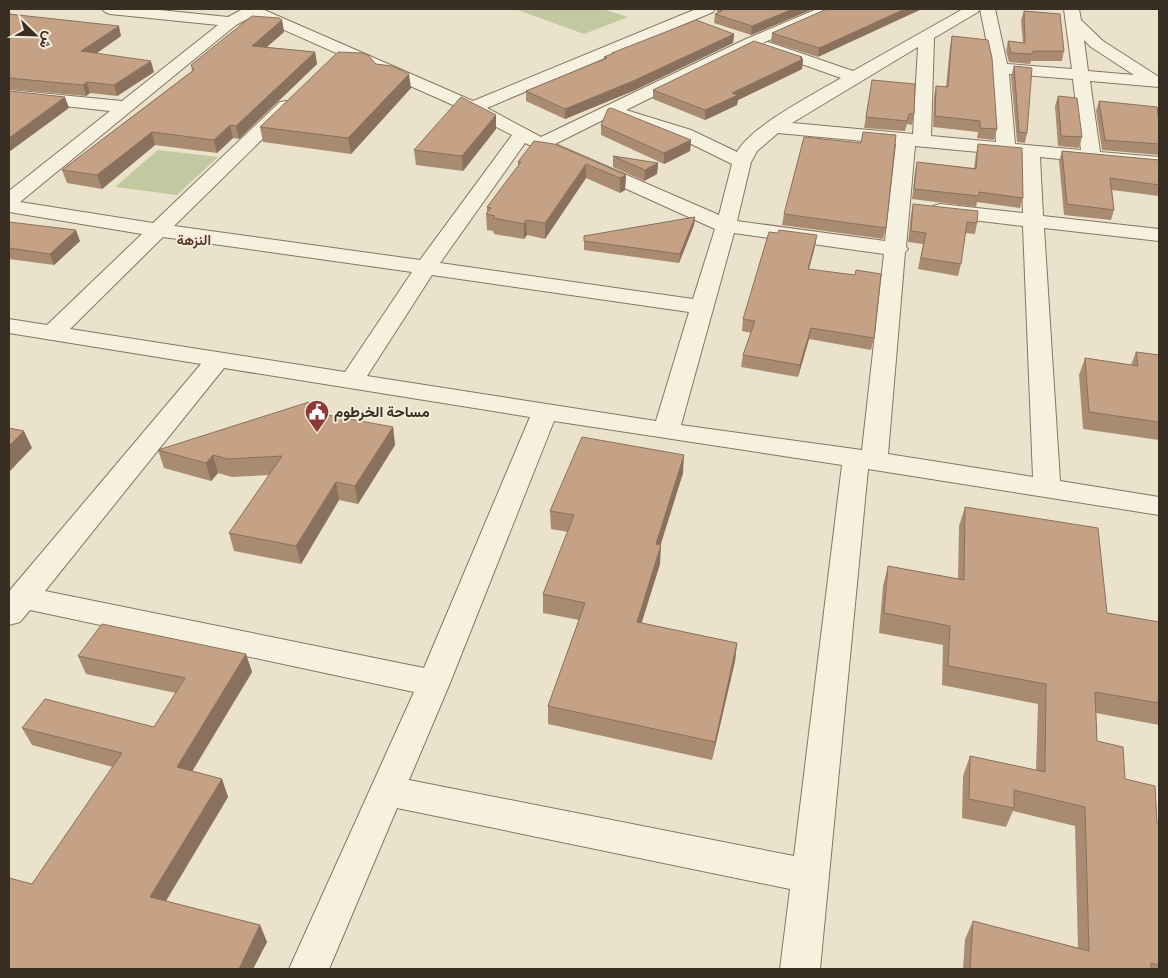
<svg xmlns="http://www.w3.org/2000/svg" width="1168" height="978" font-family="'Source Serif 4',Vazirmatn,serif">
  <rect width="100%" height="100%" fill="#ebe2cb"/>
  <g fill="#c2c8a0">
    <path d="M515 9H603L628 17 584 34Z"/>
    <path d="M158 150 218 157 177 195 115 187Z"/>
  </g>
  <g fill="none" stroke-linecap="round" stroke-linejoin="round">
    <defs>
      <path id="minor" d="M102 9H150L228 17 243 9H262L473 101 696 9H715L713 12 487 108 541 137 746 39 817 9H836L834 12 758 45 626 110 691 130 737 152C751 126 814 94 841 78L762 50 760 47 762 44 768 42 853 71 963 9H995L1007 64 1072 69 1064 9H1079L1081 20 1103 41 1159 77V87L1090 81 1100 152 1159 157V169L1040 157 1043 216 1159 229V241L1044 228 1060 481 1159 497V515L868 469 820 969H780L790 889 397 808 329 969H289L414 692 30 610 20 622 9 625V593L11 589 201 364 9 333V319L47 325 142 234 9 212V191L110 111 9 100V90L122 101 218 25 110 14 105 12ZM980 9 992 68 996 142 931 136 934 38 978 12ZM253 16 453 105 512 135 420 260 174 226 292 110 295 106 292 102 286 101 280 102 153 223 20 202 236 25ZM1084 40 1091 47 1134 75 1088 71ZM918 47 913 134 792 123ZM1009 74 1073 79 1081 150 1015 144ZM611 116 679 138 732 164 719 215 555 144ZM778 133 896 144 885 241 737 221 751 162 757 151ZM525 143 715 229 693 299 440 263ZM915 146 1021 156 1023 213 940 204 933 206 930 210 933 214 940 216 1023 226 1033 477 888 454 905 252 908 249 906 247ZM734 233 884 254 862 450 681 425ZM163 237 412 272 345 372 70 329ZM432 275 689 312 656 421 367 376ZM224 368 530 417 424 668 45 591ZM554 421 842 465 794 856 409 780 450 683Z"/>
    </defs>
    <use href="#minor" stroke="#867661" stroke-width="2"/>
    <use href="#minor" fill="#f6f0de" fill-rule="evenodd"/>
  </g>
  <g fill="#a98b72">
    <path d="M717 9H813L751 35 714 23 715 14 717 13Z"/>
    <path d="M827 9 818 57 771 42 772 33Z"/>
    <path d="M1024 11 1064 51 1062 61H1031L1030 64 1009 62 1006 51 1008 41 1023 43 1021 20Z"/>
    <path d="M9 14 121 36 97 53 154 72 117 96 90 93 86 96 9 89Z"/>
    <path d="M282 20 284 32 267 47 315 52 317 64 239 139 233 138 217 153 155 145 102 189 67 183 62 170 192 71 191 65Z"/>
    <path d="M734 34 733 43 633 91 565 119 526 101V91L604 59V57L612 54V53Z"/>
    <path d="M952 36 997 129 994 140 977 138 978 132 933 127 934 96 936 86 946 87 950 46Z"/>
    <path d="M802 57V59H803L802 69 738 100 737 105 705 120 653 99V90Z"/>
    <path d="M376 64 411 88 351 154 263 142 260 127Z"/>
    <path d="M1014 66 1027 133 1025 143 1017 142 1011 76Z"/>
    <path d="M872 80 914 114 912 125 907 124 905 131 864 128Z"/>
    <path d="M1058 96 1082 137 1079 148 1058 146 1055 106Z"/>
    <path d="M1099 101 1159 123V155L1102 150 1096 111Z"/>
    <path d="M496 115V129L463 171 416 165 414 150Z"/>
    <path d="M601 125 691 140 690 151 664 164 601 135Z"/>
    <path d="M534 141 626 175 625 190 620 193 586 178 545 239 527 235 524 239 494 234 493 231 487 230 486 214 487 213V207L518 166V162Z"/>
    <path d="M978 144 1023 198 1020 208 977 202 976 207 912 199 915 172 917 162 974 168 976 154Z"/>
    <path d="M1062 151 1159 160V196L1112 190 1114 210 1111 220 1064 215 1059 161Z"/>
    <path d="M613 156 658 163 657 174 644 181 613 167Z"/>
    <path d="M913 204 977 223 975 234 965 233 961 264 958 276 918 269 923 244 908 242 911 215Z"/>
    <path d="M784 214 886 228 883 239 782 225Z"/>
    <path d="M695 217 694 225 679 263 584 250V236Z"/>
    <path d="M9 222 80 241 54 265 9 259Z"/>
    <path d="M815 246 809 269 874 338 871 350 809 339 798 377 741 367 743 355 751 333 742 331 743 319Z"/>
    <path d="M1136 352 1159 355V440L1083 429 1079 375 1085 358 1131 365Z"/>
    <path d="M311 412 393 427 395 445 358 504 339 500 301 564 234 551 229 533 269 475 232 477 218 473 211 481 164 468 158 450Z"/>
    <path d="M683 473 660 545V564L641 623 737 643 735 661 712 760 548 724V706L579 620 543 613V594L568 532 551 529 550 511Z"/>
    <path d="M965 507 1107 613 1159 622V725L1096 713 1097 741 1157 823 1159 824V969H963L965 939 973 921 1078 948 1075 826 1013 811 1006 827 962 818 963 776 970 756 1036 770 1038 704 942 685 943 645 879 633 883 586 888 566 958 579 959 526Z"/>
    <path d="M246 654 252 672 192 771 222 779 228 797 166 901 260 925 267 942 253 969H9L32 884 113 767 32 745 22 728 154 727 176 693 86 674 78 656Z"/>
  </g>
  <g fill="#8a715d">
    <path d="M793 9H813L751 35 752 26Z"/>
    <path d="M905 9H922L818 57 819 48Z"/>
    <path d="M282 20 284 32 254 58 252 46Z"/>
    <path d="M119 26 121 36 84 62 81 51Z"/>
    <path d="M734 34 733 43 633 91 565 119V109Z"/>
    <path d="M315 52 317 64 239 139 236 126Z"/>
    <path d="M802 57 801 60 803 59 802 69 738 100 737 105 705 120V110L732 93Z"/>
    <path d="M151 61 154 72 117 96 114 85Z"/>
    <path d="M409 74 411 88 351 154 348 138Z"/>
    <path d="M87 82 90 93 86 96 83 85Z"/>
    <path d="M65 97 69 108 9 152V138Z"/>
    <path d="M496 115V129L463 171 462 156Z"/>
    <path d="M230 125 233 138 217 153 214 140Z"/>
    <path d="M152 132 155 145 102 189 97 175Z"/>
    <path d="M691 140 690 151 664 164V153Z"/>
    <path d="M658 163 657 174 644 181 645 170Z"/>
    <path d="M586 164V178L545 239V223Z"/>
    <path d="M626 175 625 190 620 193V178Z"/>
    <path d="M695 217 694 225 679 263 680 254Z"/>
    <path d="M526 220 527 235 524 239V224Z"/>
    <path d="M76 230 80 241 54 265 50 254Z"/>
    <path d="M817 235 815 246 806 280 808 269Z"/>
    <path d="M811 328 809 339 798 377 800 365Z"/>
    <path d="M393 427 395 445 358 504 355 486Z"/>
    <path d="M24 431 32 448 9 472V446Z"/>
    <path d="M213 455 218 473 211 481 206 463Z"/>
    <path d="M684 455 683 473 655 563 656 544Z"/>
    <path d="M336 482 339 500 301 564 296 546Z"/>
    <path d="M661 545 660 564 636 641 637 622Z"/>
    <path d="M737 643 735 661 712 760 715 742Z"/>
    <path d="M246 654 252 672 184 785 177 767Z"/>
    <path d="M222 779 228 797 158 914 150 897Z"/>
    <path d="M260 925 267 942 253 969H239Z"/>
  </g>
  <g fill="#c5a285" stroke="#8a715d">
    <path d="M717 9H793L752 26 715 14 722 11Z"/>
    <path d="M827 9H905L819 48 772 33Z"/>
    <path d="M1024 11 1060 14 1064 51H1033L1032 54 1011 53 1008 41 1025 43Z"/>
    <path d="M9 14 119 26 81 51 151 61 114 85 87 82 83 85 9 78Z"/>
    <path d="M252 16 279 18 282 20 252 46 315 52 236 126 230 125 214 140 152 132 97 175 62 170 194 70 191 65Z"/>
    <path d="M696 20 734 34 633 81 565 109 526 91 607 58 604 57 614 53H612Z"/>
    <path d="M952 36 988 40 992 58 997 129 980 128V121L935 116 936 86 948 87Z"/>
    <path d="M754 41 802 57 800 58 803 59 732 93 738 95 705 110 653 90Z"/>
    <path d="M338 52 362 53 368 55 376 64 392 66 409 74 348 138 260 127Z"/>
    <path d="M1014 66 1032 68 1027 133 1019 132Z"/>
    <path d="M872 80 915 84 914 114H909L907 121 866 117Z"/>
    <path d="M9 91 65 97 9 138Z"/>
    <path d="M1058 96 1077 98 1082 137 1061 136Z"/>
    <path d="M461 97 496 115 462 156 414 150Z"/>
    <path d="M1099 101 1157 107 1159 123V144L1105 140Z"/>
    <path d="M611 108 691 140 664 153 601 125 608 109Z"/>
    <path d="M863 132 896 135 886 228 784 214 804 137 861 143Z"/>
    <path d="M534 141 554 144 626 175 620 178 586 164 545 223 526 220 524 224 493 218 495 216 486 214 491 208 487 207 521 162H518Z"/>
    <path d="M978 144 1022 148 1023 198 979 192V196L914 189 917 162 976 169Z"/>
    <path d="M1062 151 1159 160V185L1110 178 1114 210 1067 204Z"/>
    <path d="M613 156 658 163 645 170Z"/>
    <path d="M913 204 978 211 977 223 967 222 961 264 921 258 926 233 911 231Z"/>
    <path d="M695 217 680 254 584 241V236Z"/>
    <path d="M9 222 76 230 50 254 9 248Z"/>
    <path d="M779 230 817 235 808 269 855 275 856 270 881 274 874 338 811 328 800 365 743 355 755 321 743 319 769 232 778 233Z"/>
    <path d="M1136 352 1159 355V422L1089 412 1085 358 1138 366Z"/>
    <path d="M309 402 311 412 393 427 355 486 336 482 296 546 229 533 282 456 228 459 213 455 206 463 158 450Z"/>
    <path d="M9 428 24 431 9 446Z"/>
    <path d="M582 437 684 455 656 544 661 545 637 622 737 643 715 742 548 706 585 603 543 594 574 515 550 511Z"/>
    <path d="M965 507 1098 528 1107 613 1159 622V703L1095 692 1097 741 1123 747 1125 779 1155 786 1157 823 1159 824V965L1151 963V969H970L973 921 1089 951 1085 807 1014 790V808L969 799 970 756 1045 772 1046 684 948 666 950 626 884 613 888 566 964 580Z"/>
    <path d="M102 624 246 654 177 767 222 779 150 897 260 925 239 969H9V878L32 884 122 753 22 728 45 699 154 727 185 678 78 656Z"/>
  </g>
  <defs>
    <symbol id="civic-pin" viewBox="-11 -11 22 30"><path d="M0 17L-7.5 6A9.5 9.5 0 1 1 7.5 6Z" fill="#8f3937" stroke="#f3ecda"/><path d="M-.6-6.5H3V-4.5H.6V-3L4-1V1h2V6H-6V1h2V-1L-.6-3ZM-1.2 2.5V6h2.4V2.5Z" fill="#fff"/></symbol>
  </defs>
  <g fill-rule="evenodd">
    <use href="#civic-pin" x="303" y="398" width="28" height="38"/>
  </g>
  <g text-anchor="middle" stroke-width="4" stroke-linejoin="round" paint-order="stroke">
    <g font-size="14" font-weight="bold" fill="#603427" stroke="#f3ecda">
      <text x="194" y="245">النزهة</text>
    </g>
    <g font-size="15" font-weight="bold" fill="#382e23" stroke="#f3ecda" text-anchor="start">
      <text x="334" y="417">مساحة الخرطوم</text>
    </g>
  </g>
  <rect width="1168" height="978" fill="none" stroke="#382e23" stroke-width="20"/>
  <g transform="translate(35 35) rotate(113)" stroke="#f3ecda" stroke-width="4" paint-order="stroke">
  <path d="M0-4L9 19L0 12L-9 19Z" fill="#382e23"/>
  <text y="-8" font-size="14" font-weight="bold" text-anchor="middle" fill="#382e23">ش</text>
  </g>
</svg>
